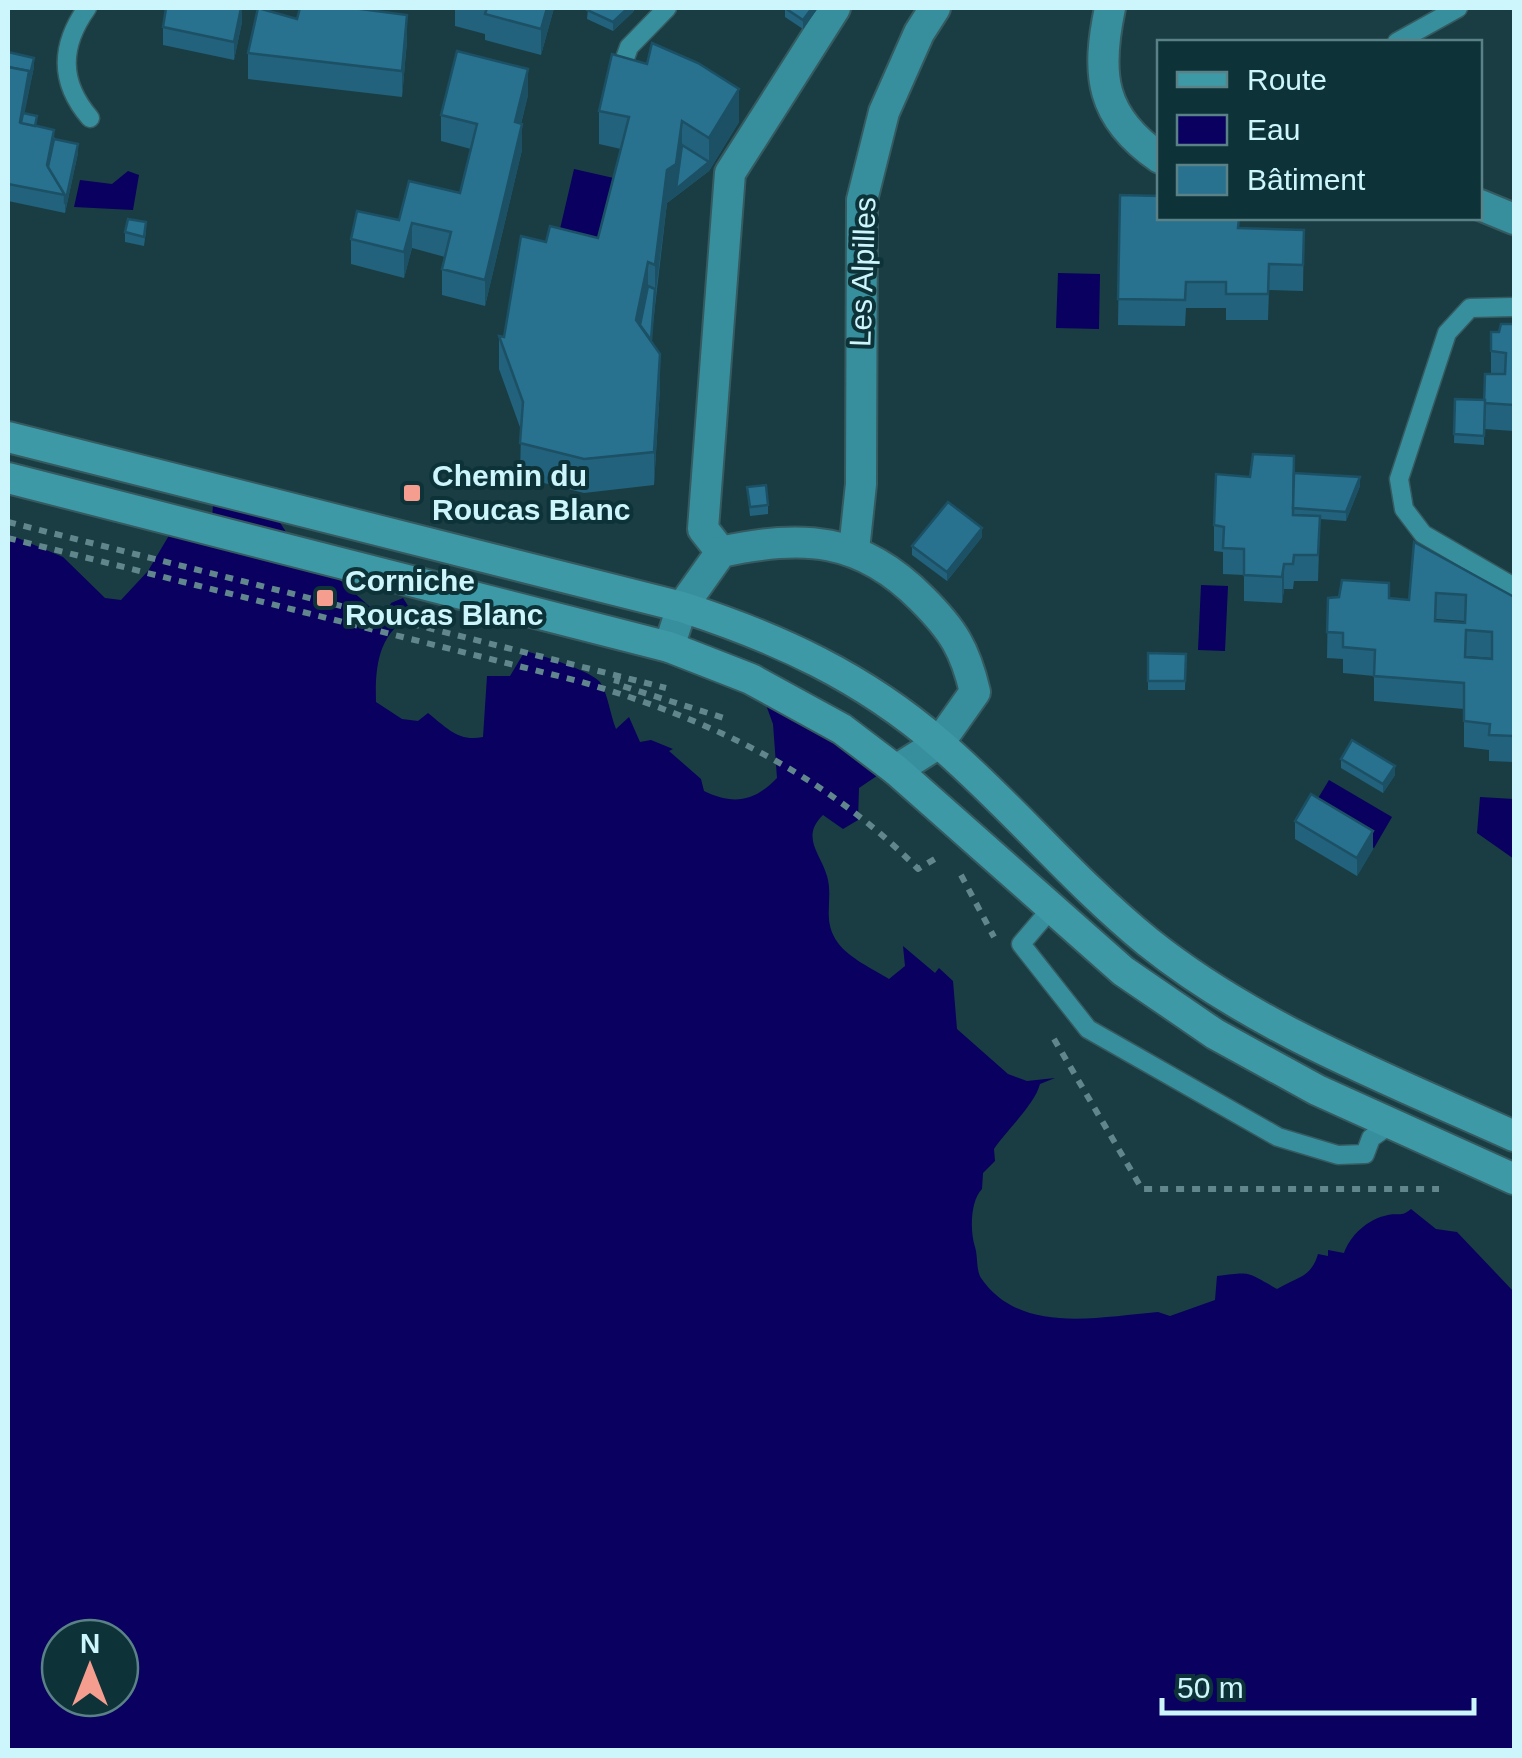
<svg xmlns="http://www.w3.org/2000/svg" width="1522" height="1758" font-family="Helvetica,sans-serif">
  <rect width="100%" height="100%" fill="#193d43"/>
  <g fill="#09005f" fill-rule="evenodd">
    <path d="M574 169 618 179 604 239 560 229Z"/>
    <path d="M128 171 139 175 133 210 74 207 80 180 112 184Z"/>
    <path d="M1058 273 1100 274 1099 329 1056 328Z"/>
    <path d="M213 504 270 507 286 532 378 614 385 616 391 603 403 598 414 615C378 631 375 667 376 702L402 719 418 721 428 713C448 729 459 742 483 737L487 676H510L525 651C541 655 591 671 600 682 608 694 610 714 616 729L629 717 640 742 651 740 673 749 669 751 701 779 704 791C733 805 754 802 777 778L773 724 762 694 887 769 859 788 858 820 843 829 823 815C800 837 821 854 827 876 834 900 821 920 838 943 849 958 873 969 889 979L905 966 903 946 935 973 939 968 953 981 957 1029 1008 1074 1027 1081 1055 1078 1040 1084C1035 1104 1007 1130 994 1149L995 1161 983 1173 982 1189C970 1201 970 1232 975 1247 978 1256 976 1270 981 1278 1020 1335 1097 1317 1158 1312L1170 1316 1215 1300 1217 1276C1252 1272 1245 1271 1277 1289 1297 1277 1311 1278 1318 1254L1328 1256V1250L1344 1253C1350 1236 1367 1219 1388 1215 1399 1213 1402 1217 1411 1209L1436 1229 1457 1232 1514 1292V1750H8V534L63 557 105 598 121 600 148 571 171 532 212 521ZM60 1638H120V1698H60Z"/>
    <path d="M1201 585 1228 586 1225 651 1198 650Z"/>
    <path d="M1329 780 1392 817 1374 848 1311 810Z"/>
    <path d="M1480 797 1514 799V859L1477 833Z"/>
  </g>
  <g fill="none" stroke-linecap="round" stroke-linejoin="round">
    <defs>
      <g id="lane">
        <path d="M87 8C60 46 59 82 90 118"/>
        <path d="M1397 42 1458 8"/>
        <path d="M618 78 629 47 667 8"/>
        <path d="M1514 307 1470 308 1447 333 1399 479 1404 509 1423 534 1514 587"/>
        <path d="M1050 910 1021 944 1088 1029 1278 1137 1338 1155 1365 1154 1371 1138 1394 1122"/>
      </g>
      <g id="street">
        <path d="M1110 8C1096 74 1100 117 1160 158"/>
        <path d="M1480 205 1514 219"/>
        <path d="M854 550 861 484 862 200 884 112 919 33 935 8"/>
        <path d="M721 552 703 529 730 173 835 8"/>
        <path d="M669 647 682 607 721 552C803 534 861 537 922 599 953 630 965 649 975 692L939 743 896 770"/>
      </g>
      <g id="secondary">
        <path d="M8 437 682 607C778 638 863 677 940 744 1013 807 1073 881 1148 942 1255 1028 1390 1080 1514 1136"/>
        <path d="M8 478 669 647 751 679 842 729 896 770 1123 971 1215 1034 1317 1090 1514 1179"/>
      </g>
    </defs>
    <use href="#lane" stroke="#355a60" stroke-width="21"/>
    <use href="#street" stroke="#355a60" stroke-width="34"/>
    <use href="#secondary" stroke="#355a60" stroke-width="34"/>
    <g stroke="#61878d" stroke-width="6" stroke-dasharray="8 8" stroke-linecap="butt">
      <path d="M8 522 666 688"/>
      <path d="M8 538 578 681C707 718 824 773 918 869L938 857"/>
      <path d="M618 676 616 684 724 718"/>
      <path d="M961 875 994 937"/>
      <path d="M1054 1039 1142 1189H1439"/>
    </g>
    <use href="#lane" stroke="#378f9d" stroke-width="18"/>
    <use href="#street" stroke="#378f9d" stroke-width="30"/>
    <use href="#secondary" stroke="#3e99a7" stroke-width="30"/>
  </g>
  <g fill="#22627c" fill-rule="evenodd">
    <path d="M454 8H554L541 55 485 40V34L455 26V10Z"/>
    <path d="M588 8H635L633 12 613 31 587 19Z"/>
    <path d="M785 8H818L803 29 785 17Z"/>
    <path d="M242 22 234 60 163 45V27Z"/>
    <path d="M407 41 402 97 248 79V53Z"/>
    <path d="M8 52 34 67 24 113 37 126 78 153 65 213 8 201Z"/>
    <path d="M528 95 521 124 522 150 485 306 442 295V269L445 257 412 248 404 278 351 264V239L460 193 471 149 441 141V115Z"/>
    <path d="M599 111 739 122 709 171 667 203 651 341 660 388 654 485 584 493 520 477 521 430 499 369V336L504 337 546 242 598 238 621 149 599 144Z"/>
    <path d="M1120 195 1239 228 1304 230 1303 291 1269 290 1268 320H1226V308H1186L1185 326 1118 325Z"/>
    <path d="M146 231 144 246 125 242V232Z"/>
    <path d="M1514 324V431L1484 429V427V445L1454 443 1455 399 1484 400 1491 374V332H1499Z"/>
    <path d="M1294 473 1360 486 1346 521 1320 519 1318 581H1294L1293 589H1284L1282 603 1244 601V575L1223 574V552L1214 551V525L1250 477Z"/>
    <path d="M747 487 768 505V514L750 516Z"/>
    <path d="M982 537 947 581 912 555V546Z"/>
    <path d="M1414 542 1514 597V762L1489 761V750L1464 747V709L1374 701V676L1343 673V659L1327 658 1328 598H1389L1409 600ZM1436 619 1465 621V623L1436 621ZM1466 656 1492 658V659L1466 657Z"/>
    <path d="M1148 653 1186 654 1185 690H1148Z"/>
    <path d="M1341 759 1395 775 1383 793 1341 768Z"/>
    <path d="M1295 821 1373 849 1357 876 1295 839Z"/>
  </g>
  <g fill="#1c5065">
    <path d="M242 8V22L234 60V42Z"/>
    <path d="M547 8H554L541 55V29Z"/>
    <path d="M628 8H633V12L613 31V22Z"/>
    <path d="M812 8H818L803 29V20Z"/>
    <path d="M407 15V41L402 97V71Z"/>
    <path d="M34 58V67L21 131 20 122 29 71Z"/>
    <path d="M528 69V95L515 148V122Z"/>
    <path d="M739 89V122L709 171 667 203 655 298V265L667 170 682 121V154L709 162V138Z"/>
    <path d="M522 124V150L485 306V280Z"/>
    <path d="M78 144V153L65 213V204Z"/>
    <path d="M412 223V248L404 278V252Z"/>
    <path d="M648 262V295L638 346 636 320Z"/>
    <path d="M660 354V388L654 485V452Z"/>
    <path d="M1360 477V486L1346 521V512Z"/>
    <path d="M982 528V537L947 581V572Z"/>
    <path d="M1284 564V589L1282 603V577Z"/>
    <path d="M1395 766V775L1383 793V784Z"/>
    <path d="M1373 831V849L1357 876V858Z"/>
  </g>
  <g fill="#287290" stroke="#1c5065" stroke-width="2.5" fill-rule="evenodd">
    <path d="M166 8H241L234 42 163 27Z"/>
    <path d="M258 8 297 19 300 8H353L407 15 402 71 248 53Z"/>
    <path d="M484 8H547L541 29 485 14 487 8Z"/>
    <path d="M588 8H628L613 22 587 10Z"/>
    <path d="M785 8H812L803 20Z"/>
    <path d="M652 43 698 63 739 89 709 138 682 121 676 164 667 170 655 265 648 262 636 320 660 354 654 452 584 459 520 443 523 402 499 336 504 337 521 236 546 242 550 226 598 238 629 117 599 111 612 54 647 64Z"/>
    <path d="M457 51 528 69 515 122 522 124 485 280 442 269 451 232 412 223 404 252 351 239 357 211 399 220 409 181 460 193 477 124 441 115Z"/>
    <path d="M8 52 34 58 29 79V71L8 67Z"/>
    <path d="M8 67 29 71 20 122 54 130 47 165 65 195 8 184Z"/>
    <path d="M23 113 37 116 35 126 21 123Z"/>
    <path d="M54 139 78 144 65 204V195L48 167Z"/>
    <path d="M682 145 709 162 676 189Z"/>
    <path d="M1120 195 1160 196V218H1239L1238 228 1304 230 1303 265 1269 264 1268 294H1226V282H1186L1185 300 1118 299Z"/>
    <path d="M128 219 146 222 144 237 125 232Z"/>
    <path d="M648 286 655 289 651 340 640 325Z"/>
    <path d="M1501 324H1514V405L1484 403 1485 374H1505L1506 353 1491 351V332H1499Z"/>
    <path d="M1455 399 1485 400 1484 436 1454 434Z"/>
    <path d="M1253 454 1294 456 1293 515 1320 516 1318 555H1294L1293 564H1284L1282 577 1244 575V549L1223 548 1224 527 1214 525 1216 474 1250 477Z"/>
    <path d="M1294 473 1360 477 1346 512 1293 508Z"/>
    <path d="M766 485 768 505 750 507 747 487Z"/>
    <path d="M948 502 982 528 947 572 912 546Z"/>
    <path d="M1414 542 1514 597V736L1489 735 1490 724 1464 721V683L1374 676 1375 650 1343 647V633L1327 632 1328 598 1339 597 1342 580 1389 583V598L1409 600ZM1436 593 1466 595 1465 623 1435 621ZM1466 630 1492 632V659L1465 657Z"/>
    <path d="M1148 653 1186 654 1185 681H1148Z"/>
    <path d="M1352 740 1395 766 1383 784 1341 759Z"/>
    <path d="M1311 794 1373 831 1357 858 1295 821Z"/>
  </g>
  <g fill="#f59d8f" stroke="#0d3338" stroke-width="4">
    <rect x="402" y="483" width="20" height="20" rx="5"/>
    <rect x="315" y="588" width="20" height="20" rx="5"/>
  </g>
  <g text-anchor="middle" stroke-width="8" stroke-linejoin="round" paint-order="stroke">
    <g font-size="30" fill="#ccf5fc" stroke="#0d3338">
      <text transform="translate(863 272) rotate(-88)" y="10">Les Alpilles</text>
    </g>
    <g font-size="30" font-weight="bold" fill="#ccf5fc" stroke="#0d3338" text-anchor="start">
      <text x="432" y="486">Chemin du<tspan x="432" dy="34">Roucas Blanc</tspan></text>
      <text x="345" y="591">Corniche<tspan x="345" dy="34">Roucas Blanc</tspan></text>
    </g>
  </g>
  <rect width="1522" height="1758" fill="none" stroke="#ccf5fc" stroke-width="20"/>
  <rect x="1157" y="40" width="325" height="180" fill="#0d3338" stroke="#598186" stroke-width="2.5"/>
  <rect x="1177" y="72" width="50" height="15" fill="#3e99a7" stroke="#598186" stroke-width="2.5"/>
  <text x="1247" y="90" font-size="30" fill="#ccf5fc">Route</text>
  <rect x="1177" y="115" width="50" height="30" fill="#09005f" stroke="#598186" stroke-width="2.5"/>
  <text x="1247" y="140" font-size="30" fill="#ccf5fc">Eau</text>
  <rect x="1177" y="165" width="50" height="30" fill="#287290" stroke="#598186" stroke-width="2.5"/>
  <text x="1247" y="190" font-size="30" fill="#ccf5fc">Bâtiment</text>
  <g transform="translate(90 1668)"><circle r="48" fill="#0d3338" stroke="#598186" stroke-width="2.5"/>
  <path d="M0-8L18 38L0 25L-18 38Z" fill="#f59d8f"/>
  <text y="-15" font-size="28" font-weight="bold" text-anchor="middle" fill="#ccf5fc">N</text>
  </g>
  <path d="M1162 1698v15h312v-15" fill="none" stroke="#ccf5fc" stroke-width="5"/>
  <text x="1177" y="1698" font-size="30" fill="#ccf5fc" stroke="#0d3338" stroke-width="8" paint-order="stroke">50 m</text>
</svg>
